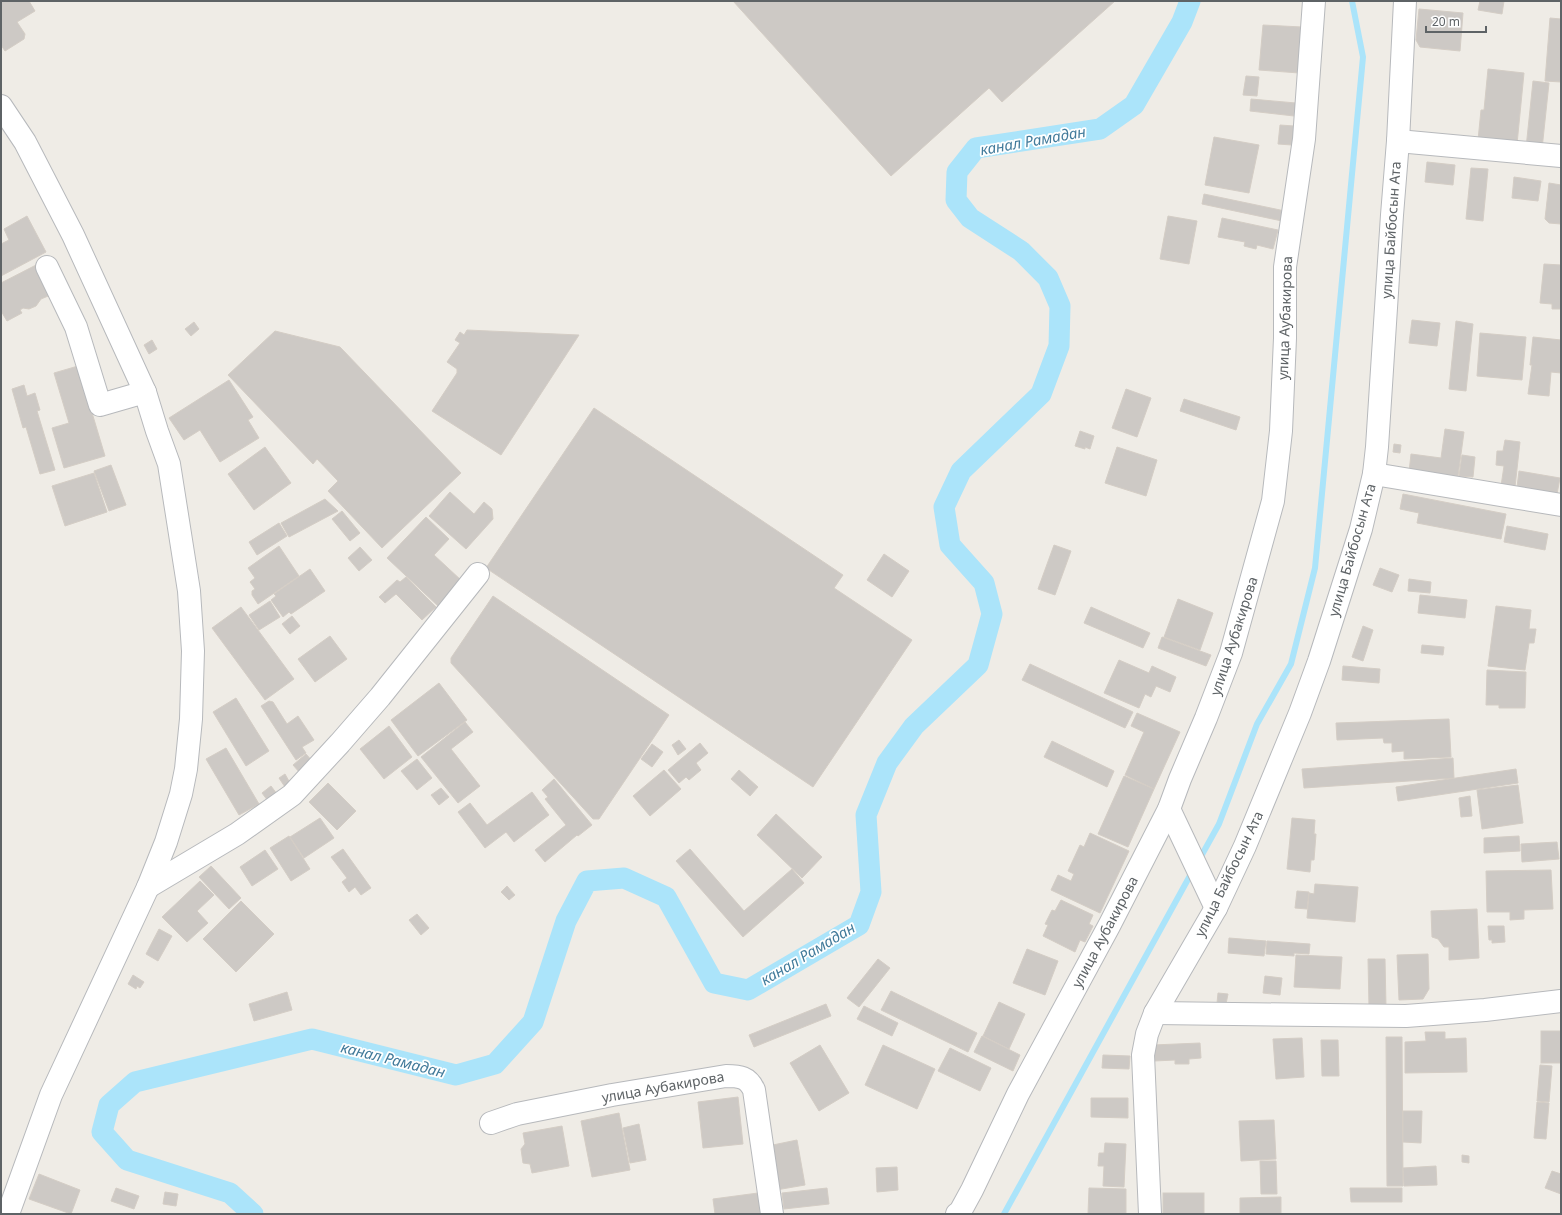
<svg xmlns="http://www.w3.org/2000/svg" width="1562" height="1215" font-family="'Noto Sans',sans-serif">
  <rect width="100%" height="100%" fill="#efece6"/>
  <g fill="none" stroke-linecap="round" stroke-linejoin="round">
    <g stroke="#abe4fa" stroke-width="6">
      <path d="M1199 860 1219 824 1257 724 1291 664 1315 568 1363 57 1352 1"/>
      <path d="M1004 1214 1192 872"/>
    </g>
    <path stroke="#abe4fa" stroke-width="21" d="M253 1214 230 1193 127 1160 102 1132 109 1105 135 1082 312 1039 456 1075 495 1064 533 1022 566 921 587 881 624 878 666 897 714 983 748 990 859 925 871 892 866 815 887 763 914 726 978 665 992 614 984 583 950 545 944 507 961 471 1041 394 1059 346 1060 306 1048 278 1021 251 970 218 956 200 957 172 976 148 1100 129 1134 105 1182 22 1190 1"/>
  </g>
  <g fill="#cdc9c5" stroke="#d4cdc5">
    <path d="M1 1H29L35 11 17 22 25 34 24 39 5 51 1 45Z"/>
    <path d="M733 1H1115L1002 102 989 88 891 176Z"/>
    <path d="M1480 1H1504L1502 14 1478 10Z"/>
    <path d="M1419 9 1463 13 1460 51 1420 47 1416 40Z"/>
    <path d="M1550 18 1561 19V82L1545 81Z"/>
    <path d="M1263 25 1302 27 1299 73 1259 70Z"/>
    <path d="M1488 69 1524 73 1517 144 1478 140 1481 110H1484Z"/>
    <path d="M1246 76 1259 77 1257 96 1243 95Z"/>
    <path d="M1533 81 1549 83 1542 149 1526 148Z"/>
    <path d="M1251 99 1296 103 1294 116 1250 111Z"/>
    <path d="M1280 125 1294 126 1292 145 1278 144Z"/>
    <path d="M1214 137 1259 145 1249 193 1205 185Z"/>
    <path d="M1427 162 1455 165 1453 185 1425 182Z"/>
    <path d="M1471 168 1488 169 1483 221 1466 219Z"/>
    <path d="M1514 177 1541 181 1538 201 1512 198Z"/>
    <path d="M1549 183 1561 185V224L1549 223 1545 219Z"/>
    <path d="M1204 194 1285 211 1282 221 1202 204Z"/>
    <path d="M27 216 46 252 1 276V244L9 240 4 229Z"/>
    <path d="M1168 216 1197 221 1189 264 1160 259Z"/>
    <path d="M1222 218 1278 230 1273 249 1257 245 1256 249 1244 246 1245 242 1218 237Z"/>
    <path d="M38 264 53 294 41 299 36 306 29 309 23 308 20 310 22 313 7 321 1 311V283Z"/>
    <path d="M1544 264 1561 265V309H1552V304L1540 303Z"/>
    <path d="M1412 320 1440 323 1437 346 1409 343Z"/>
    <path d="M1456 321 1473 324 1466 391 1449 389Z"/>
    <path d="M194 322 199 329 191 336 185 329Z"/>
    <path d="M467 330 579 335 501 455 432 411 457 373V369L447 362 460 343 455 340 460 332 464 335Z"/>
    <path d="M275 331 340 347 461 473 382 548 328 491 338 481 317 459 313 464 228 375Z"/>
    <path d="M1480 333 1526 337 1522 380 1477 376Z"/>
    <path d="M1533 337 1561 340V373L1551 372 1549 396 1528 394 1532 365H1530Z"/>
    <path d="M152 340 157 349 149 354 144 345Z"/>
    <path d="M78 366 105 456 64 468 52 428 69 423 54 373Z"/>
    <path d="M229 380 253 417 248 420 259 438 220 462 200 430 184 440 169 418Z"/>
    <path d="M24 385 27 396 35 393 40 410 37 411 55 470 40 474 26 427 23 428 12 389Z"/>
    <path d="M1126 389 1151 398 1137 437 1112 428Z"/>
    <path d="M1184 399 1240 417 1236 430 1180 411Z"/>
    <path d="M594 408 843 575 834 588 912 640 813 787 486 568Z"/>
    <path d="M1445 429 1464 432 1458 476 1443 474 1442 477 1409 472 1411 454 1441 458Z"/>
    <path d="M1080 431 1094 436 1090 449 1085 447V449L1075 446Z"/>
    <path d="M1505 440 1520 442 1515 487 1501 486 1504 466 1496 465 1497 451H1503Z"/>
    <path d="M1394 444 1401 445 1400 453 1393 452Z"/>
    <path d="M265 447 291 483 254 510 228 474Z"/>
    <path d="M1117 447 1157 460 1146 496 1105 483Z"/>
    <path d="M1462 455 1475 457 1473 477 1459 476Z"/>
    <path d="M111 465 126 505 109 511 94 471Z"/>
    <path d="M1519 471 1560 478 1557 494 1517 487Z"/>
    <path d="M94 473 107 512 65 526 52 486Z"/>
    <path d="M450 492 474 514 484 502 492 509 493 519 466 549 429 516Z"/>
    <path d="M1403 494 1506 514 1501 539 1417 523 1419 513 1400 509Z"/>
    <path d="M325 499 338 511 289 537 281 523Z"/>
    <path d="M342 511 360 533 350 541 332 519Z"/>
    <path d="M426 517 449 539 434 555 462 581 438 606 387 558Z"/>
    <path d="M279 523 287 536 257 555 249 542Z"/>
    <path d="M1507 526 1548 534 1545 550 1504 542Z"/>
    <path d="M1054 545 1071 551 1055 595 1038 589Z"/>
    <path d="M279 546 299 576 258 604 252 595V591L255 589 250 582 255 578 248 568Z"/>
    <path d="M360 547 372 560 359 571 348 558Z"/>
    <path d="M884 554 909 571 892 597 867 580Z"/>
    <path d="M1380 568 1399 575 1392 592 1373 585Z"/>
    <path d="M310 569 325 591 291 614 289 612 283 617 271 600 276 596 274 594Z"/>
    <path d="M406 577 436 607 422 620 396 594 385 603 379 597 397 580 400 582Z"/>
    <path d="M1409 579 1431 582 1430 593 1408 591Z"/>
    <path d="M1420 595 1467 600 1465 618 1418 613Z"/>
    <path d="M493 596 669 715 599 819H593L451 663V658Z"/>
    <path d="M1178 599 1213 613 1200 650 1164 637Z"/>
    <path d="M270 601 280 617 259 630 249 615Z"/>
    <path d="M1496 606 1531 610 1529 629H1536L1534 643H1529L1525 670 1488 666Z"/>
    <path d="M241 607 294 679 265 700 212 628Z"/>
    <path d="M1091 607 1150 633 1143 648 1084 623Z"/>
    <path d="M292 616 300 626 290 634 282 624Z"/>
    <path d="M1363 626 1373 630 1363 661 1352 657Z"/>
    <path d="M330 636 347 659 315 682 298 659Z"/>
    <path d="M1162 637 1211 655 1206 666 1158 648Z"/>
    <path d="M1422 645 1444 647 1443 655 1421 653Z"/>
    <path d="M1119 660 1149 673 1152 666 1176 677 1170 692 1156 686 1151 697 1145 694 1139 708 1104 693Z"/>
    <path d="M1030 664 1133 712 1125 728 1022 680Z"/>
    <path d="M1343 666 1380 669 1379 683 1342 680Z"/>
    <path d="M1487 670 1526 672 1525 708H1499V705H1486Z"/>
    <path d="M439 683 467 720 418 756 391 720Z"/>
    <path d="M236 698 269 751 246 766 213 712Z"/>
    <path d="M269 701 273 702 287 724 298 716 314 740 302 747 306 753 296 760 261 706Z"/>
    <path d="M1137 713 1180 732 1154 789 1125 775 1144 732 1131 726Z"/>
    <path d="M1449 719 1451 757 1404 759V751L1392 752V743H1384L1383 738 1337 740 1336 723Z"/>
    <path d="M465 722 473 732 451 749 480 786 458 803 421 757Z"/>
    <path d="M389 726 412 757 384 779 360 749Z"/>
    <path d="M679 740 686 749 678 755 672 745Z"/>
    <path d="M1052 741 1114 771 1107 787 1044 757Z"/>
    <path d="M700 743 708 753 696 763 701 770 689 780 686 777 679 783 668 770Z"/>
    <path d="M652 744 663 752 652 767 641 759Z"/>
    <path d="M226 748 259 804 239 815 206 759Z"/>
    <path d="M306 754 313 762 300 773 293 765Z"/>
    <path d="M1453 758 1454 778 1304 788 1302 769Z"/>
    <path d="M417 759 432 778 417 790 401 771Z"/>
    <path d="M1516 769 1518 783 1398 801 1396 787Z"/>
    <path d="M664 770 681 789 650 816 633 796Z"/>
    <path d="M739 770 758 787 750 796 731 779Z"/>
    <path d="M285 774 290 783 285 787 279 778Z"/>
    <path d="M1124 776 1154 789 1128 847 1098 834Z"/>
    <path d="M554 779 592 825 578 836 577 835 545 862 535 850 566 825 545 799 548 797 542 790Z"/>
    <path d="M328 783 356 811 337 830 309 802Z"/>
    <path d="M1518 785 1523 823 1482 829 1477 790Z"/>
    <path d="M271 786 277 794 268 801 262 793Z"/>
    <path d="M441 788 449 797 439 805 431 795Z"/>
    <path d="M532 792 549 815 514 842 506 832 485 848 458 812 470 803 487 825Z"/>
    <path d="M1470 796 1472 816 1461 817 1459 798Z"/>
    <path d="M776 814 822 857 802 878 757 835Z"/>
    <path d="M320 818 334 838 304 858 290 837Z"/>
    <path d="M1292 818 1315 820 1314 834H1316L1314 860H1311L1310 872 1287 869Z"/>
    <path d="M1090 833 1129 851 1100 913 1051 890 1058 875 1071 881 1074 874 1068 871 1080 845 1084 847Z"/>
    <path d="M289 836 310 869 291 881 270 848Z"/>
    <path d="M1519 836 1520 851 1484 853V838Z"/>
    <path d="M1557 842 1559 859 1522 862 1521 844Z"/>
    <path d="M343 849 371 888 361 895 355 887 349 892 342 882 347 878 331 857Z"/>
    <path d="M690 849 744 911 792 869 804 883 743 937 676 861Z"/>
    <path d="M265 850 278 869 252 886 240 867Z"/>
    <path d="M211 866 241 898 229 909 199 877Z"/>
    <path d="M1551 870 1553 909 1524 910V919L1510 920V912H1487L1486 871Z"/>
    <path d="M200 881 214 895 197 911 208 923 187 942 162 917Z"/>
    <path d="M1315 884 1358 887 1355 922 1307 918 1309 893 1314 894Z"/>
    <path d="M507 886 515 895 509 900 501 892Z"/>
    <path d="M1297 891 1309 892 1307 909 1295 908Z"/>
    <path d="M1061 900 1093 915 1089 924 1093 926 1085 942 1080 940 1075 952 1043 936 1048 925 1045 924 1052 910 1055 911Z"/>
    <path d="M241 901 274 934 236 972 203 939Z"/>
    <path d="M1477 909 1479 958 1449 960V947H1444L1438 939 1432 937 1431 911Z"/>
    <path d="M417 914 429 928 421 935 409 920Z"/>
    <path d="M1488 926H1504L1505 942 1492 943V940H1489Z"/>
    <path d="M159 929 172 936 158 961 146 954Z"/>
    <path d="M1229 938 1266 941 1264 956 1228 953Z"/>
    <path d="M1267 941 1310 944 1309 954 1294 953V956L1266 954Z"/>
    <path d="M1027 949 1058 961 1045 995 1013 983Z"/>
    <path d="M1428 954 1429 989 1423 999 1399 1000 1397 955Z"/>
    <path d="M1296 955 1342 957 1340 989 1294 987Z"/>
    <path d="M878 959 890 968 859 1007 847 998Z"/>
    <path d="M1368 959H1385L1386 1007H1369Z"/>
    <path d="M133 975 144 982 140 988 137 986 136 989 128 984Z"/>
    <path d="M1265 976 1282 978 1280 995 1263 993Z"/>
    <path d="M891 991 977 1033 968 1052 881 1010Z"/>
    <path d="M287 992 292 1010 254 1021 249 1004Z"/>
    <path d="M1218 993 1228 994 1226 1004 1217 1003Z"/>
    <path d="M999 1002 1025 1014 1009 1049 983 1036Z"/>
    <path d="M826 1004 831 1016 754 1047 749 1035Z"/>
    <path d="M864 1006 898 1023 892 1036 857 1019Z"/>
    <rect x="1541" y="1031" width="20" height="32"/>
    <path d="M1425 1032H1445V1039L1466 1038 1467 1072 1405 1073V1042L1426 1041Z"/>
    <path d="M982 1036 1020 1055 1013 1071 974 1052Z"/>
    <path d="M1386 1037H1402L1403 1186H1387Z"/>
    <path d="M1302 1038 1304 1077 1276 1079 1273 1039Z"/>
    <path d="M1321 1040H1338L1339 1076H1322Z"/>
    <path d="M1200 1043 1201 1058 1189 1059V1064H1175V1060L1154 1061 1153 1045Z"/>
    <path d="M820 1045 849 1093 819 1111 790 1063Z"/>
    <path d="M883 1045 935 1069 917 1109 865 1085Z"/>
    <path d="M950 1048 991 1068 980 1091 938 1071Z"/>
    <path d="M1103 1055 1130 1056 1129 1069 1102 1068Z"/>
    <path d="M1540 1065 1552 1066 1549 1102 1537 1101Z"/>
    <path d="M738 1097 743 1144 703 1148 698 1102Z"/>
    <path d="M1091 1098H1128V1118L1091 1117Z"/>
    <path d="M1537 1102 1549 1103 1546 1139 1534 1138Z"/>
    <path d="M1403 1111H1422L1421 1143 1403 1142Z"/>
    <path d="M619 1113 630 1170 592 1177 581 1121Z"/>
    <path d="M1274 1120 1276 1159 1241 1161 1239 1121Z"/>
    <path d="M639 1124 646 1160 630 1163 623 1128Z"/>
    <path d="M562 1126 569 1166 532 1173 530 1164 523 1163 521 1149 525 1144 523 1133Z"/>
    <path d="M797 1140 805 1185 776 1190 768 1146Z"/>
    <path d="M1105 1143 1126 1144 1124 1187 1103 1186 1104 1166H1098L1099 1153H1104Z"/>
    <path d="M1462 1155 1469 1156V1163L1462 1162Z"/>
    <path d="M1260 1161H1276L1277 1194H1261Z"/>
    <path d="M1436 1166 1437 1185 1404 1186 1403 1168Z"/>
    <path d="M897 1167 898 1190 877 1192 876 1168Z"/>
    <path d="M1552 1171 1561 1174V1194L1545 1188Z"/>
    <path d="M39 1174 80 1190 71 1214 29 1199Z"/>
    <path d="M116 1188 139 1196 134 1209 111 1201Z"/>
    <path d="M827 1188 829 1204 784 1209 782 1193Z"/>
    <path d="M1089 1188 1126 1189V1214H1088Z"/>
    <path d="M1350 1188H1402V1202H1351Z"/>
    <path d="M165 1192 178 1194 176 1206 163 1204Z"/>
    <path d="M758 1193 760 1214H715L713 1199Z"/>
    <rect x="1163" y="1193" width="41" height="21"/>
    <path d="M1281 1197V1214H1240V1198Z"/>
  </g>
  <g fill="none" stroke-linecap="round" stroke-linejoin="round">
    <defs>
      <g id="minor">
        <path d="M1 106 25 142 73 235 145 392 157 431 169 464 189 591 193 651 191 719 186 769 181 794 166 842 148 887 51 1095 8 1214"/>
        <path d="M1398 141 1561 156"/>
        <path d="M47 267 76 327 100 405 145 392"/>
        <path d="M1374 474 1561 505"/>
        <path d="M1169 809 1216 908"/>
        <path d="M148 887 237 834 292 795 340 743 380 697 478 574"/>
        <path d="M1155 1013 1406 1016 1485 1010 1561 1001"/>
        <path d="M491 1123 517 1114 612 1095 726 1076C740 1076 748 1077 754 1090L772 1214"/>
        <path d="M957 1214 960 1212 972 1190 1018 1094 1109 926 1169 809 1180 779 1206 718 1231 653 1273 501 1281 431 1285 338V267L1304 139 1314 1"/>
        <path d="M1150 1214 1143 1055 1147 1034 1155 1013 1216 908 1245 846 1300 713 1319 661 1361 529 1374 474 1377 447 1392 215 1398 141 1405 1"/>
      </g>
    </defs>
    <use href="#minor" stroke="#b7b9bc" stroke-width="24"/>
    <use href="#minor" stroke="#fff" stroke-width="22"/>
  </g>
  <g text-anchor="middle" stroke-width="3.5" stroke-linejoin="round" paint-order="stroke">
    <g font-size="14" fill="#5e6366" stroke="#fff">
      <text transform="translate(1391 230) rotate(-86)" y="5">улица Байбосын Ата</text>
      <text transform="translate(1285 318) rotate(-88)" y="5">улица Аубакирова</text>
      <text transform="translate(1352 550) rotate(-74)" y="5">улица Байбосын Ата</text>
      <text transform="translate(1234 636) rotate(-72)" y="5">улица Аубакирова</text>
      <text transform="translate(1229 874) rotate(-64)" y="5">улица Байбосын Ата</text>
      <text transform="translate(1105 932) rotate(-62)" y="5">улица Аубакирова</text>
      <text transform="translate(663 1087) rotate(-10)" y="5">улица Аубакирова</text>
    </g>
    <g font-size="15" font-style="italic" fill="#427b9b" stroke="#fff">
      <text transform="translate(1033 141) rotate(-10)" y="5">канал Рамадан</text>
      <text transform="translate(808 954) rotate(-31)" y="5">канал Рамадан</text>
      <text transform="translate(393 1060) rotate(14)" y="5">канал Рамадан</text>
    </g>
  </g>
  <rect width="1562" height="1215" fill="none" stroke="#5e6366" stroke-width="4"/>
  <path d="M1426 26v6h60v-6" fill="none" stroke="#5e6366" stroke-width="2"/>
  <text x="1432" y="26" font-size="12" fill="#5e6366" stroke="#ffffff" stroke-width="3" paint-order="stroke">20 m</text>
</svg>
